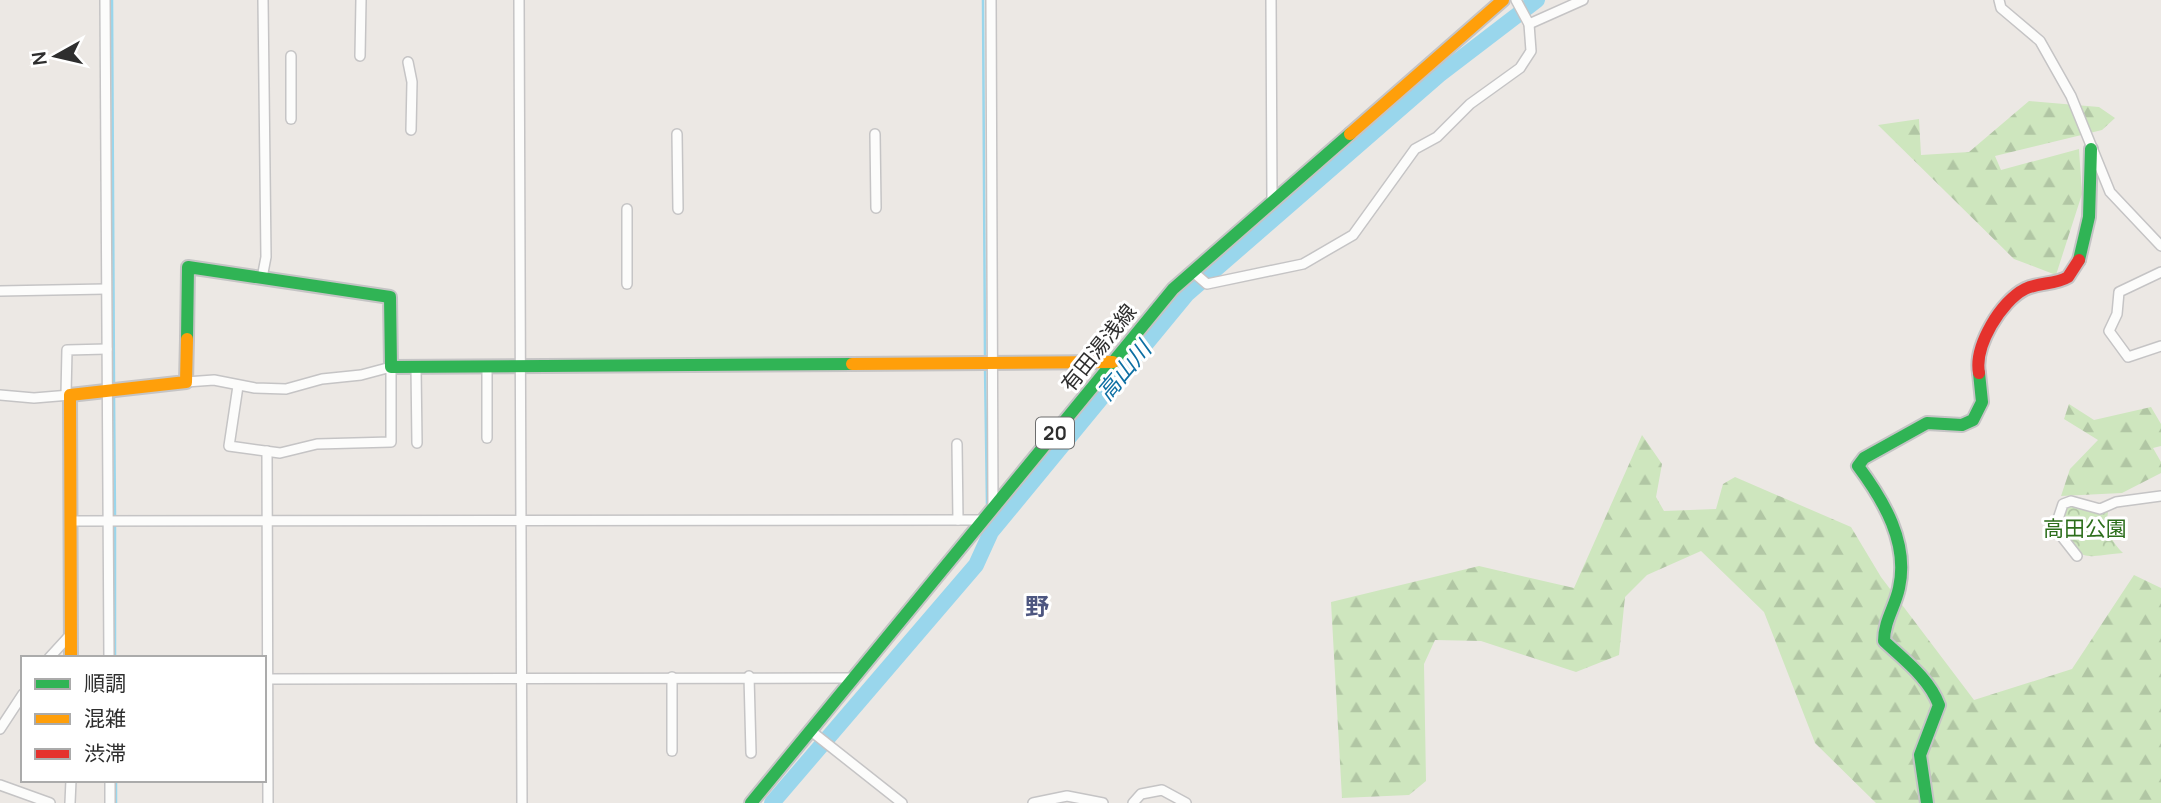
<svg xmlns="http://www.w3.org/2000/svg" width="2161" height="803" font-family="Manrope,'Noto Sans JP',sans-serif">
  <defs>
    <pattern id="forest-firs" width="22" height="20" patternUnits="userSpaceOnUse" patternTransform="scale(1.75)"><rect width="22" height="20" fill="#cee6be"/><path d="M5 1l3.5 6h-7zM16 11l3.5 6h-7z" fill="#b1c6a4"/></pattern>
    <pattern id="park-crowns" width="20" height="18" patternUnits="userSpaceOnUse" patternTransform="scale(1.75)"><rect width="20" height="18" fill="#cee6be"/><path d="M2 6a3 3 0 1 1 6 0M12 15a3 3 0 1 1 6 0" fill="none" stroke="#b1c6a4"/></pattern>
  </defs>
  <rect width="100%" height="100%" fill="#ece8e4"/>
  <g fill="url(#forest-firs)">
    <path d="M2029 101 2099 107 2115 118 2102 130 1995 156 2001 170 2079 149 2082 194 2056 275 2014 259 1878 125 1919 119 1921 155 1969 152Z"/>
    <path d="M2069 404 2094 420 2151 407 2161 424V446L2153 448 2161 462V473L2122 493 2061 496 2070 469 2098 440 2064 419Z"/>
    <path d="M1642 435 1662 464 1656 497 1664 511 1716 509 1723 484 1735 477 1851 527 1881 577 1974 700 2072 669 2134 575 2161 588V803H1876L1815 743 1764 612 1701 551 1647 575 1625 597 1619 655 1576 672 1481 641 1435 640 1424 664 1426 781 1409 795 1342 798 1331 602 1479 566 1574 588Z"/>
  </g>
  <path fill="url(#park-crowns)" d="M2066 503 2109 508C2104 527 2109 539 2123 553 2080 557 2086 563 2057 529Z"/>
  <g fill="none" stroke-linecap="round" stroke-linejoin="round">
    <g stroke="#99d6ec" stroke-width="2.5">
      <path d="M112 0 114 385"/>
      <path d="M983 0 985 357"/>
      <path d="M985 367 987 504"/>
      <path d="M114 395 115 518"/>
      <path d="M115 525V658"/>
      <path d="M990 526 991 532"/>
      <path d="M116 780V803"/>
    </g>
    <path stroke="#99d6ec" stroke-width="16" d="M772 803 976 565 991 532 1187 294 1439 75 1537 0"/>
    <defs>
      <g id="street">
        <path d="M105 0 109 658"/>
        <path d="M519 0 522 803"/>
        <path d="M991 0 993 508"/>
        <path d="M1271 0 1272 201"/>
        <path d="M1999 0 2001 8 2040 41 2071 96 2110 192 2161 246"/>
        <path d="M1529 24 1583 0"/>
        <path d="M291 56V119"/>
        <path d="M360 56 361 0"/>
        <path d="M408 62 412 82 411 130"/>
        <path d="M677 134 678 209"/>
        <path d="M875 134 876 208"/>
        <path d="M627 209V284"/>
        <path d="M1192 271 1207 284 1303 264 1353 235 1415 149 1437 137 1470 104 1520 68 1531 51 1529 24 1516 0"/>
        <path d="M2161 272 2119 292 2117 314 2109 331 2128 357 2161 346"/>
        <path d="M262 278 266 257 263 0"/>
        <path d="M0 291 106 289"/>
        <path d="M487 366V438"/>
        <path d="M416 367 417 443"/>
        <path d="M186 382 214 380 255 388 286 389 322 379 361 375 391 367V442L317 444 280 453 229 446 238 386"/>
        <path d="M0 395 34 398 70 395"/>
        <path d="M66 395 67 350 107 349"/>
        <path d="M957 444 958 520"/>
        <path d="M267 451 268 803"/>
        <path d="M70 521 983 520"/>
        <path d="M2077 556 2055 528 2063 504 2071 501 2100 509 2116 502 2161 496"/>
        <path d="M49 658 71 634"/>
        <path d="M749 676 751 753"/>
        <path d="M672 677V751"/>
        <path d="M264 679 854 678"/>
        <path d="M0 729 23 694"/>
        <path d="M811 731 902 803"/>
        <path d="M110 780V803"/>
        <path d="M0 785 50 803"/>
        <path d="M70 803 71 780"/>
        <path d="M1033 803 1067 796 1103 803"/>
        <path d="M1133 803 1141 794 1162 790 1186 803"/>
      </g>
      <g id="fast">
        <path d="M2079 260 2089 217 2091 149"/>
        <path d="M187 339 188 267 390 297 391 367 852 364"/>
        <path d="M751 803 1173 289 1350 134"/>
        <path d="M1927 803 1920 755 1939 705C1929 678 1904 660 1884 641 1884 621 1895 607 1899 588 1909 543 1884 501 1858 466L1864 458 1927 423 1962 425 1973 420 1982 402 1979 373"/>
      </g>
      <g id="slow">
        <path d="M1350 134 1503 0"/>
        <path d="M852 364 1113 362"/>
        <path d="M71 658 70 395 186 382 187 339"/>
      </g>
      <path id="jam" d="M1979 373C1974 346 2001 301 2025 289 2039 282 2055 285 2068 277L2079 260"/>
    </defs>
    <use href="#street" stroke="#c5c4c5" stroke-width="12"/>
    <use href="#fast" stroke="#c5c4c5" stroke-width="16"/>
    <use href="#slow" stroke="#c5c4c5" stroke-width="16"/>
    <use href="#jam" stroke="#c5c4c5" stroke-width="16"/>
    <use href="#street" stroke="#fcfcfb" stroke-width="9"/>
    <use href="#fast" stroke="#30b455" stroke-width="12"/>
    <use href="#slow" stroke="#ff9f0a" stroke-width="12"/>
    <use href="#jam" stroke="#e5322d" stroke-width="12"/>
  </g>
  <g text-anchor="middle" stroke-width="6" stroke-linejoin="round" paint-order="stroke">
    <rect fill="#fff" stroke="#6d6d6d" stroke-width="2" x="1036" y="417.5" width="38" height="31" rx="5"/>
    <g font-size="19" font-weight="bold" fill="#2e2e2e">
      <text x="1055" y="440">20</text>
    </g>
    <g font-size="21" fill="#2e2e2e" stroke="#fff">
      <text transform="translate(1099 348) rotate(-51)" y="7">有田湯浅線</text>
    </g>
    <g font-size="21" fill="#2c6e1b" stroke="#fff">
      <text x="2085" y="536">高田公園</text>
    </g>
    <g font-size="23" font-style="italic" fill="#0d6fa3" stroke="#fff">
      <text transform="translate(1124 371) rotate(-50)" y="8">高山川</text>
    </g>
    <g font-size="24" font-weight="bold" fill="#4d5680" stroke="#fff">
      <text x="1037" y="615">野</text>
    </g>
  </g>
  <rect x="21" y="656" width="245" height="126" fill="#ffffff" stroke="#ababab" stroke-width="2"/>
  <rect x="35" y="679" width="35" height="10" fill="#30b455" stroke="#ababab" stroke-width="2"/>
  <text x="84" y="691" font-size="21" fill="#2e2e2e">順調</text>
  <rect x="35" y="714" width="35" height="10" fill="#ff9f0a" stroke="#ababab" stroke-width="2"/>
  <text x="84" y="726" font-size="21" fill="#2e2e2e">混雑</text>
  <rect x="35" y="749" width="35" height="10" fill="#e5322d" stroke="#ababab" stroke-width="2"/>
  <text x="84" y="761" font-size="21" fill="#2e2e2e">渋滞</text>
  <g transform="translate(56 56) rotate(262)" stroke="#ffffff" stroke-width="5" paint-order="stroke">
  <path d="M0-5L12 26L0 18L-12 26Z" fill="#2e2e2e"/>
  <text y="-10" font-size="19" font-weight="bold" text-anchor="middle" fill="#2e2e2e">N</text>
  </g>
</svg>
